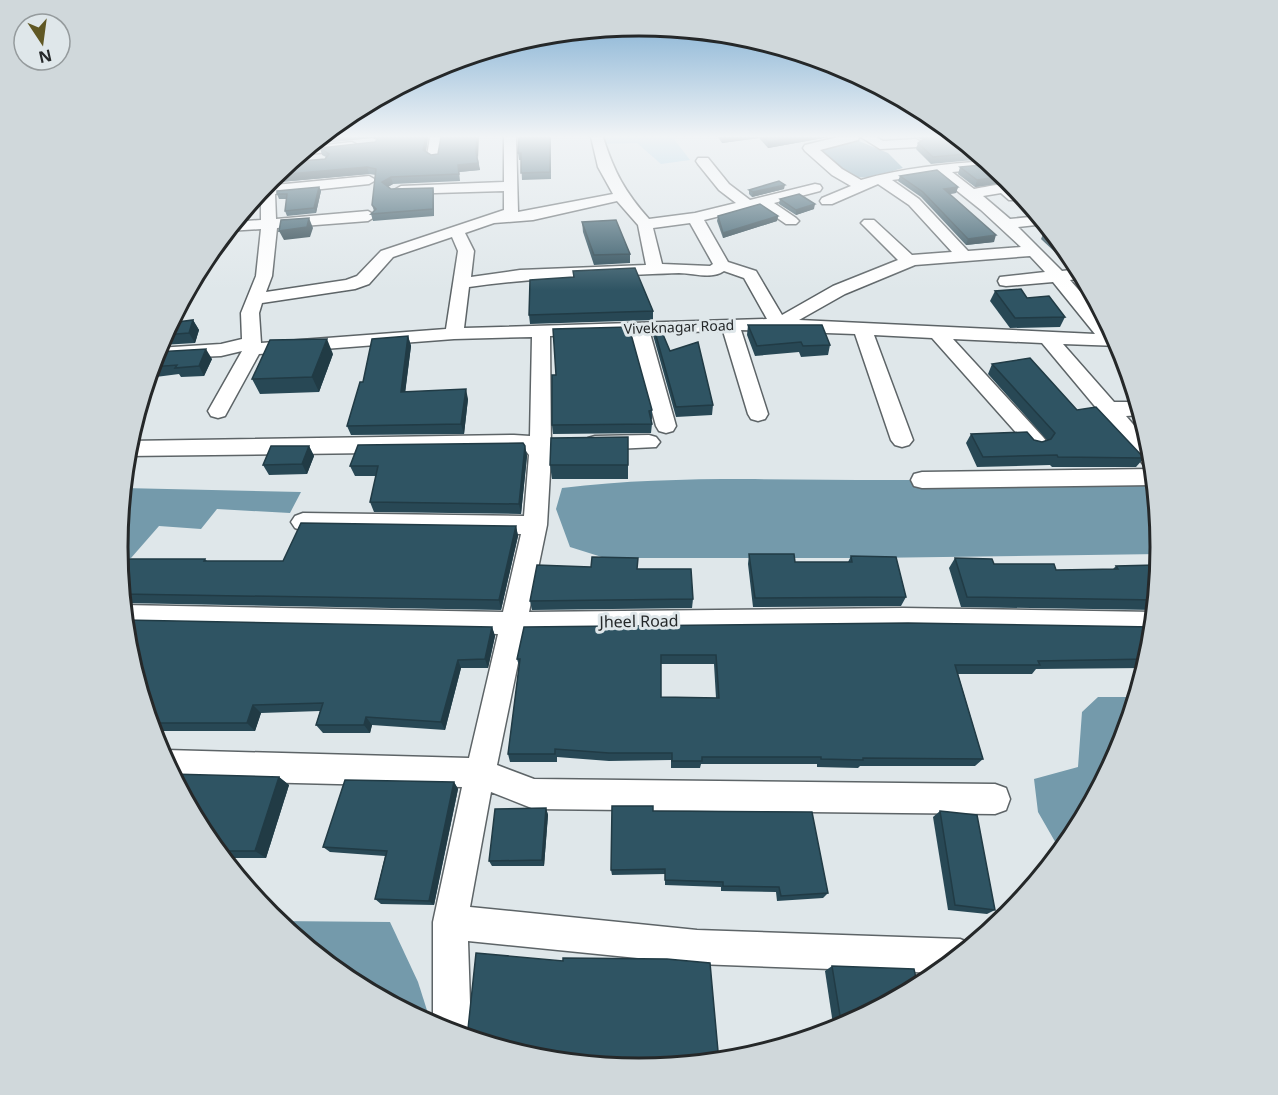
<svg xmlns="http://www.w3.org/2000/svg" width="1278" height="1095" font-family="'Noto Sans',sans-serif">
  <rect width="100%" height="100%" fill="#dfe7ea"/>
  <path fill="#b1d6e7" d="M601 137H677L674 139 690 160 661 164 637 143 604 144Z"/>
  <g fill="#749aab">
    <path d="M854 139 888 153 903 168C855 182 851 185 816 147Z"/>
    <path d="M1092 475 1154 479 1160 554 868 558H605L570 547 556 509 562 488C679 474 797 481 914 480 973 480 1033 477 1092 475Z"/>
    <path d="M123 488 301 492 290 513 217 509 201 529 159 526 131 558H118L117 547Z"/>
    <path d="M1098 697H1137L1121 748 1073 838 1061 852 1038 812 1034 779 1078 767 1082 712Z"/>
    <path d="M275 921 390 922 418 982 432 1026 349 981Z"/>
  </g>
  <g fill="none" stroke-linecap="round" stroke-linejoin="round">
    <defs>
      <g id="minor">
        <path d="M430 137H442L439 159 434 160 427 156Z"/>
        <path d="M504 137H516L518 212 613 194 598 167 591 137H603C614 172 625 192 649 219L695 213 736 203 719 190 698 164 696 161 698 158H708L729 184 750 200 815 184 820 185 822 188 820 191 774 203 796 218 799 221 796 224H786L760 206 704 220 728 262 756 271 782 315 833 286 898 260 861 223 864 220H874L912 255 952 252 909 205 878 184 832 204H822L820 201 822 198 851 186 832 175 805 151 803 148 805 145 838 137H859L858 140 820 150 842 169 861 180C902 168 944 164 987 161L996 168 952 172 974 189C998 185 1009 179 1026 200H1009L1001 193 983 196 1010 219 1039 216 1045 224 1018 227 1062 271 1079 269 1084 278 1070 280 1098 312 1120 346 1063 344 1114 402H1138L1142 415 1126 416 1150 444 1152 468 1144 465 1042 343 953 339 1043 437 1047 442 1043 447 1036 449 1029 447 932 338 874 335 913 440 909 445 902 447 895 445 891 440 855 334 741 330 768 414 765 419 758 421 751 419 748 414 723 331 650 333 676 426 673 431 666 433 659 431 656 426 631 334 550 336 551 455 547 525 529 612 903 608 1155 612 1152 634 903 630 524 634 497 765 534 779 995 784 1006 788 1010 799 1006 810 995 814 534 809 491 792 470 907 697 930 960 939 972 944 940 973 697 964 468 941 471 1034 469 1039 433 1027V922L462 787 174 780 160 753 166 750 469 758 498 634 125 627 123 605 503 612 521 534 303 531 295 528 291 522 295 516 303 513 524 516 529 455 526 451 126 456 128 441 514 435 530 436 532 337 454 339 259 354 225 416 218 418 211 416 208 411 242 351 221 356 153 359 157 348 221 344 242 339 241 313 256 276 261 229 227 231 234 222 261 220V189L272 177 275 185 369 176 376 180 369 184 275 194 276 219 368 211 376 216 368 221 277 228 272 276 266 292 346 280 357 276 381 251 504 210V191L401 194 394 190 401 186 504 182ZM936 174 981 210 1021 247 968 251 919 199 892 180ZM617 201 638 225 646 265 520 270 471 277 474 251 465 233 494 223 533 220ZM690 223 713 264 710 266 662 264 653 228ZM452 237 458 251 446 329 261 343 259 313 262 303 355 289 369 284 393 257ZM1030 256 1045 272 1000 277 998 281 1000 285 1006 286 1053 282 1095 334 799 320 845 294 915 265ZM724 271 744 278 767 319 464 328 469 287C539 277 609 276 679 273 694 273 711 280 724 271Z"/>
        <path d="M861 137H876L883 141 916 139 923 143 916 147 880 149Z"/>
        <path d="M352 142 359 146 357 149 299 155 308 147Z"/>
        <path d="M649 435 656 437 660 442 656 447 595 450 588 448 584 443 588 438 595 436Z"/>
        <path d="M1153 469 1154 485 922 488 914 486 911 480 914 474 922 472Z"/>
      </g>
    </defs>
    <use href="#minor" stroke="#5d6467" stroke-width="3"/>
    <use href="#minor" fill="#fff" fill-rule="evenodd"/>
  </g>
  <g fill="#284855" fill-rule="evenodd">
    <path d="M321 137H428L426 152 431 155 478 159 480 170 459 172 460 181 393 184 388 187 391 189 433 188 434 195V216L373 221 371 214 374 211 372 205 376 175 369 174 280 182 325 159 326 157 322 155 320 148 375 142 377 140 372 138 311 144Z"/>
    <path d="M551 137V179L522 180 521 160H519L518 153Z"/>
    <path d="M718 137H829L768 148 759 138 722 143Z"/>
    <path d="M916 137H958L984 159 931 164 916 149 918 143 923 140Z"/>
    <path d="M991 164 1008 179 1015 187 1003 183 975 187 958 174 960 167Z"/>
    <path d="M900 176 958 187 956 193 949 194 994 242 966 245 921 197 898 181Z"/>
    <path d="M319 187 321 191 316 213 287 216 285 211 287 199H279L277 194Z"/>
    <path d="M784 189 752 197 749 194V190Z"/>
    <path d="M780 199 814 209 796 215 779 204Z"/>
    <path d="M718 216H778L777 221 723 238 717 221Z"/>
    <path d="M582 222 630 254V263L594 265 583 232Z"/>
    <path d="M1044 232 1073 258 1078 267 1072 268 1041 239Z"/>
    <path d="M573 271 653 311V320L530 324 529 315 573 277Z"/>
    <path d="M995 291 1027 298 1065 317 1060 327 1010 328 990 301Z"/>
    <path d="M1095 300 1108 324 1093 303Z"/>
    <path d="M193 320 199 330 195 343 162 345 160 342 170 323Z"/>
    <path d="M653 325 670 351 713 405 712 415 676 417 653 335Z"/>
    <path d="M748 325 830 345 828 355 801 357 799 352 755 356 747 335Z"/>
    <path d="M408 336 411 346 405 392 468 399 464 434 351 435 347 426 363 382Z"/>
    <path d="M156 352 212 359 204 376 181 377 179 374 148 378Z"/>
    <path d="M333 354 319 392 260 394 252 379Z"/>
    <path d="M992 364 1077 410 1144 458 1136 467H1052L1050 465 977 467 966 443 971 434 1034 440 1042 442 1047 440 988 374Z"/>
    <path d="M652 410V419L651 420 652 424 651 433 553 434 552 425Z"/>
    <path d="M628 437V479H552L550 465Z"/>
    <path d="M309 446 314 456 307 474 269 475 263 465Z"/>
    <path d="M525 446 527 456 521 514 374 512 370 502 376 476H355L350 466Z"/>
    <path d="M516 526 518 536 501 610 123 603 118 559H205L207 561H283Z"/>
    <path d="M749 554 795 562H848L851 556 906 597 901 606 753 607 748 564Z"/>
    <path d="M955 558 994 564 1056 570 1113 569 1116 566 1159 570 1155 610 961 607 949 568Z"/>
    <path d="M638 569 693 599 692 608 532 610 530 601Z"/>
    <path d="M492 627 495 636 488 668H461L445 730 372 725 370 733H323L316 725 320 711 261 713 255 731H152L127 649Z"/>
    <path d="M524 627 1151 650 1145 668 1036 669 1032 674H958L983 759 975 766H860L858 768 817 767V764H701L700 768H671V760L609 761 557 757V762H510L508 754 519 666 517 659ZM661 664H714L716 698 661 697Z"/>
    <path d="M279 777 289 785 266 858H222L205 837Z"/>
    <path d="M454 782 458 789 434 905 381 904 375 899 385 856 330 852 323 847Z"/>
    <path d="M546 808 548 815 544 866H492L489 861Z"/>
    <path d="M653 811 828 893 823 898 777 901 776 892 721 891V887L665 885V874L612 875 611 870Z"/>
    <path d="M940 811 995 910 987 914 948 910 933 817Z"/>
    <path d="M832 966 918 987 838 1030 834 1031 825 971Z"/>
  </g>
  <g fill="#213b45">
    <path d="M321 137H372V138L311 144Z"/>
    <path d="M426 137H428L425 157 423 150Z"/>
    <path d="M477 137H479L478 159 476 152Z"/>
    <path d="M723 137H760L759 138 722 143Z"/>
    <path d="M797 137H829L768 148V142Z"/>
    <path d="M478 163 480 170 459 172 460 181 458 165Z"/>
    <path d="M367 167 369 174 280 182 277 175Z"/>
    <path d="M1005 176 1003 183 975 187 977 180Z"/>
    <path d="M391 177 393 184 384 189 382 182Z"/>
    <path d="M785 185 784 189 752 197 753 192Z"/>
    <path d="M319 187 321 191 316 213 314 208Z"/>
    <path d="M958 187 956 193 942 195 944 189Z"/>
    <path d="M433 188 434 195V216L433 209Z"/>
    <path d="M815 204 814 209 796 215V210Z"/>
    <path d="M778 216 777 221 723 238V233Z"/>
    <path d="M309 218 313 228 310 237 284 240 279 231Z"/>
    <path d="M996 235 994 242 966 245 968 239Z"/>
    <path d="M193 320 199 330 195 343 189 333Z"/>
    <path d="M408 336 411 346 404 402 401 392Z"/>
    <path d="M327 339 333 354 319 392 312 377Z"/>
    <path d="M206 349 212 359 204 376 199 366Z"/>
    <path d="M466 389 468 399 464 434 461 424Z"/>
    <path d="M309 446 314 456 307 474 302 464Z"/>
    <path d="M525 446 527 456 521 514 519 504Z"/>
    <path d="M516 526 518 536 501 610 499 600Z"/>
    <path d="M492 627 495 636 488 668 485 659Z"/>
    <path d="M458 660 461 668 445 730 441 722Z"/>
    <path d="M253 705 261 713 255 731 247 723Z"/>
    <path d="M366 717 372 725 370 733 364 725Z"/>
    <path d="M279 777 289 785 266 858 255 851Z"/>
    <path d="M454 782 458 789 434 905 429 901Z"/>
    <path d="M546 808 548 815 544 866 542 860Z"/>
  </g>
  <g fill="#2f5463" stroke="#213b45" stroke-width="1.5" fill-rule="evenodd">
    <path d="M379 137H426L423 150 431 155 438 154 441 137H477L476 152 478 163 458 165 459 174 391 177 382 182 391 189 433 188V209L371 214 376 209 372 205 376 169 367 167 277 175V172L290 162 325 159 329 154 320 148 375 142 379 138Z"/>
    <path d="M519 137H550V172L521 173V153H518Z"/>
    <path d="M764 137H797L768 142Z"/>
    <path d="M926 137H958L977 153 933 157 918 143 926 138Z"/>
    <path d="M991 164 1005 176 977 180 960 167Z"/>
    <path d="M937 170 958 187 944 189 996 235 968 239 923 192 900 176Z"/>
    <path d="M779 181 785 185 753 192 749 190Z"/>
    <path d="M319 187 314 208 285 211 287 194H277V191Z"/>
    <path d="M799 194 815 204 796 210 780 199Z"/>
    <path d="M760 204 778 216 723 233 718 216Z"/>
    <path d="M309 218 307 227 279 231 281 220Z"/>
    <path d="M616 220 630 254 594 255 582 222Z"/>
    <path d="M1051 231 1073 258 1074 259 1044 232Z"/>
    <path d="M635 268 653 311 529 315 530 280 574 277 573 271Z"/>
    <path d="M1021 289 1027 298 1049 296 1065 317 1015 318 995 291Z"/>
    <path d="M193 320 189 333 164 335 170 323Z"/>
    <path d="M653 325H659L670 351 698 342 713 405 676 407Z"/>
    <path d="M748 325H822L830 345 803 346 801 342 757 346Z"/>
    <path d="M629 327 652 410 649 411 652 424 552 425V375H556L553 329Z"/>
    <path d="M408 336 401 392 466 389 461 424 347 426 360 382H363L372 339Z"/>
    <path d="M327 339 312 377 252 379 270 340Z"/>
    <path d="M206 349 199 366 175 368 177 365 151 367 156 352Z"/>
    <path d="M1030 358 1077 410 1096 407 1144 458 1058 457 1057 455 983 457 971 434 1027 432 1034 440 1042 442 1051 439 1055 433 992 364Z"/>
    <path d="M628 437V465H550L551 438Z"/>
    <path d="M523 443 525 446 519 504 370 502 378 466H350L358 445Z"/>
    <path d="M271 446H309L302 464 263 465Z"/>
    <path d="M301 523 516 526 499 600 122 594 118 559H205L204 561H283Z"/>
    <path d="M749 554H794L795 562H852L851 556 896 557 906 597 755 598Z"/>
    <path d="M592 557 638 558 637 569H691L693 599 530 601 537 565 591 567Z"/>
    <path d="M955 558 992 559 994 564H1054L1056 570 1118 569 1116 566 1156 565 1159 570 1156 600 967 597Z"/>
    <path d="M124 620 492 627 485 659 458 660 441 722 366 717 364 725H316L323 703 253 705 247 723H149L127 649Z"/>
    <path d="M908 623 1153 627 1151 650 1148 659 1038 661 1040 665H955L983 759 863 758V760L821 759V757H702V761H672V753H609L555 749V754H508L520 659H517L524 627ZM661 655H716L719 698 661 697Z"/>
    <path d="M171 774 279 777 255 851H216L205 837Z"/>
    <path d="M345 780 454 782 429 901 375 899 387 851 323 847Z"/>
    <path d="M612 806H653V811L812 812 828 893 781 896 779 887 723 886V882L665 880V869L611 870Z"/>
    <path d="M546 808 542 860 489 861 495 809Z"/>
    <path d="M940 811 977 815 995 910 955 905Z"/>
    <path d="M476 953 563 961V958L667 959 710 963 719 1062 639 1070 537 1059 472 1040 468 1029Z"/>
    <path d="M832 966 914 969 918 987 842 1028Z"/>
  </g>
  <linearGradient id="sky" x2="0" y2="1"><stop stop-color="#79aad0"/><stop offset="0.47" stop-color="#f1f4f6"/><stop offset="1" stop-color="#f1f4f6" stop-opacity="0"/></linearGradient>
  <rect width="1278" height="290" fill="url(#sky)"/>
  <g text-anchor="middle" stroke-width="6" stroke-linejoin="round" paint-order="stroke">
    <g font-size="14" fill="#252829" stroke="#dfe7ea">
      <text transform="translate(679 327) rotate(-2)" y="5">Viveknagar Road</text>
    </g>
    <g font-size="16" fill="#252829" stroke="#dfe7ea">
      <text transform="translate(639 621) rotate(-1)" y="6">Jheel Road</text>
    </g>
  </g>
  <path d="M0 0H1278V1095H0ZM128 547a511 511 0 1 1 1022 0a511 511 0 1 1-1022 0Z" fill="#d0d8db" fill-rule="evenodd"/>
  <path fill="none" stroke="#252829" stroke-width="3" d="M128 547a511 511 0 1 1 1022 0a511 511 0 1 1-1022 0Z"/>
  <g transform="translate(42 42) rotate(167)"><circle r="28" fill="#dfe7ea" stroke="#959b9d" stroke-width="1.5"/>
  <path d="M0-4.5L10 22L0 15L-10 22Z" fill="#605824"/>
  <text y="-9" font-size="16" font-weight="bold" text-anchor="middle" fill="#252829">N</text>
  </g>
</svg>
